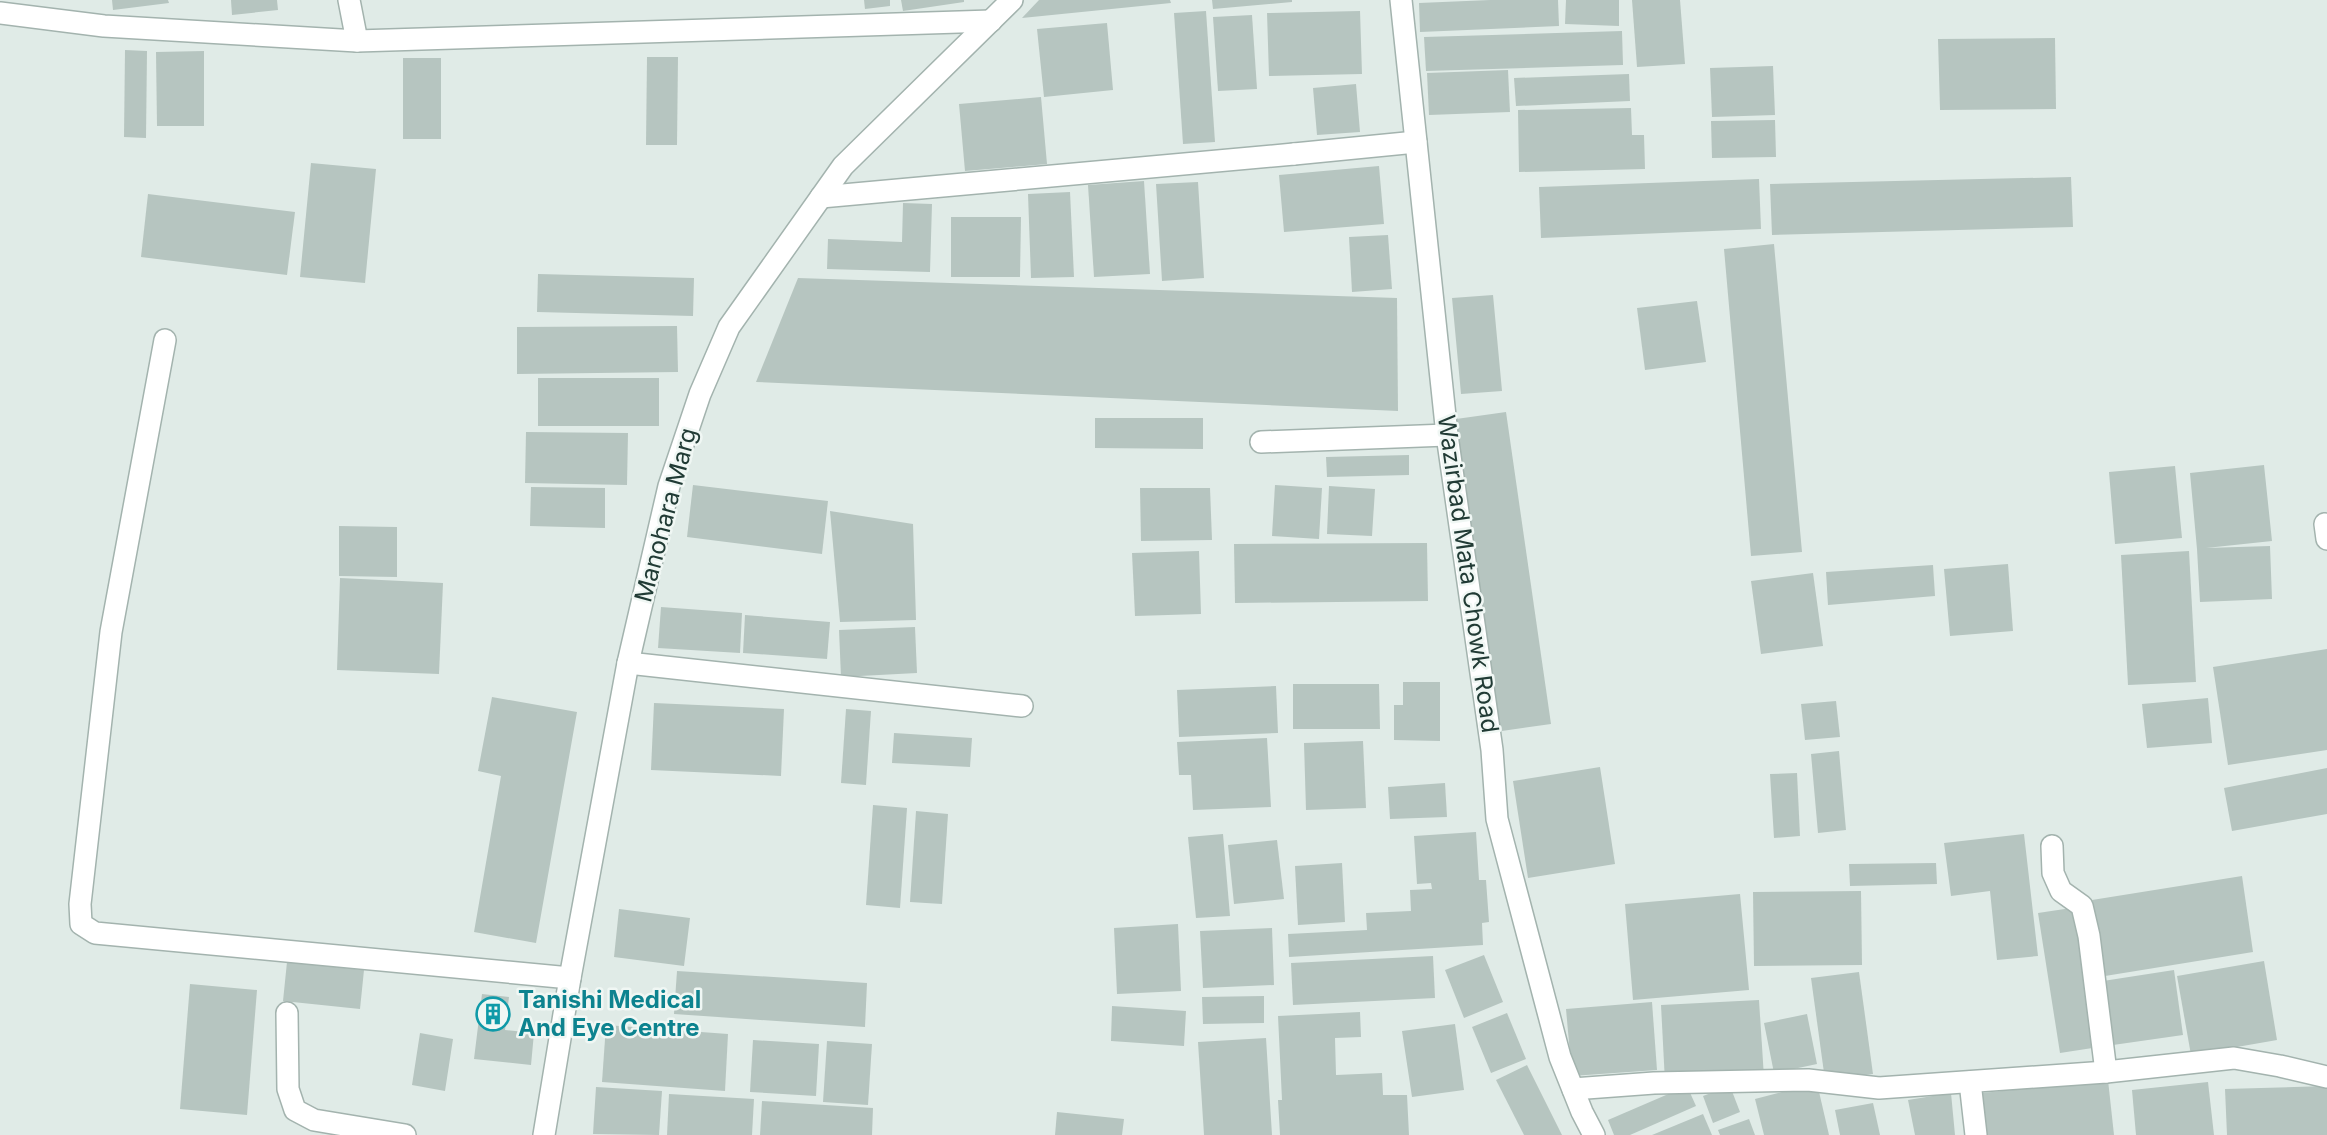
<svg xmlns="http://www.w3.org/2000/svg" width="2327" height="1135" font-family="Inter,sans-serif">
  <rect width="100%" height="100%" fill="#e0ebe7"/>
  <g fill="#b6c5c0">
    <path d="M112 0H168L169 3 113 10Z"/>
    <path d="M231 0H277L278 10 232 15Z"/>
    <path d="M864 0H890V6L865 9Z"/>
    <path d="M901 0H964V2L903 11Z"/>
    <path d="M1039 0H1170L1171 3 1022 18Z"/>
    <path d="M1212 0H1292V2L1213 9Z"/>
    <path d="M1490 0H1558L1559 26 1420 32 1419 3Z"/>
    <path d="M1566 0H1619V26L1565 24Z"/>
    <path d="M1632 0H1680L1685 64 1637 67Z"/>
    <path d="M1206 11 1215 142 1183 144 1174 13Z"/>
    <path d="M1360 11 1362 74 1269 76 1267 13Z"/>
    <path d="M1252 15 1257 89 1218 91 1213 17Z"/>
    <path d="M1107 23 1113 90 1044 97 1037 29Z"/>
    <path d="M1622 31 1623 65 1426 71 1424 37Z"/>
    <path d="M2055 38 2056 109 1940 110 1938 39Z"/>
    <path d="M125 50 147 51 146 138 124 137Z"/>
    <path d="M204 51V126H157L156 52Z"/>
    <path d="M647 57H678L677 145H646Z"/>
    <rect x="403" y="58" width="38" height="81"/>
    <path d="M1773 66 1775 115 1712 117 1710 68Z"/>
    <path d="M1508 70 1510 112 1429 115 1427 73Z"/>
    <path d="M1629 74 1630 101 1516 106 1514 78Z"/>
    <path d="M1356 84 1360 132 1317 135 1313 88Z"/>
    <path d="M1041 97 1047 164 965 171 959 104Z"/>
    <path d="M1631 108 1632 135H1644L1645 169 1519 172 1518 110Z"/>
    <path d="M1775 120 1776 157 1712 158 1711 121Z"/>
    <path d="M311 163 376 169 365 283 300 277Z"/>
    <path d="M1379 166 1384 224 1284 232 1279 175Z"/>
    <path d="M2071 177 2073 227 1772 235 1770 184Z"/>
    <path d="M1759 179 1761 229 1541 238 1539 187Z"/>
    <path d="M1144 181 1150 274 1094 277 1088 185Z"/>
    <path d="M1198 182 1204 278 1162 281 1156 184Z"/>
    <path d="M1070 192 1074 277 1031 278 1028 194Z"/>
    <path d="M148 194 295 212 287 275 141 257Z"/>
    <path d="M903 203 932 204 930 272 827 269 828 239 902 242Z"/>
    <path d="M951 217H1021L1020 277H951Z"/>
    <path d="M1388 235 1392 289 1352 292 1349 237Z"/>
    <path d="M1774 244 1802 552 1751 556 1724 249Z"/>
    <path d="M538 274 694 278 693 316 537 312Z"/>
    <path d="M798 278 1397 298 1398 411 756 382Z"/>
    <path d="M1493 295 1502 391 1461 394 1452 298Z"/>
    <path d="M1697 301 1706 362 1645 370 1637 308Z"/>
    <path d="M677 326 678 372 517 374V327Z"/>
    <rect x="538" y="378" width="121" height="48"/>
    <path d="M1506 412 1551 724 1495 732 1449 420Z"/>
    <path d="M1095 418H1203V449L1095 448Z"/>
    <path d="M526 432 628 433 627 485 525 483Z"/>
    <path d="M1409 455V475L1327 477 1326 457Z"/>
    <path d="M2264 465 2272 541 2206 548 2270 546 2272 599 2200 602 2197 549 2190 473Z"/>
    <path d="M2175 466 2182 538 2115 544 2109 472Z"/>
    <path d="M693 485 828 501 822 554 687 537Z"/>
    <path d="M1275 485 1322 488 1319 539 1272 536Z"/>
    <path d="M1329 486 1375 489 1372 536 1327 534Z"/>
    <path d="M531 487 605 488V528L530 526Z"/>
    <path d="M1140 488H1210L1212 540 1141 541Z"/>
    <path d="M830 511 913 524 916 620 840 622Z"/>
    <path d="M339 526 397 527V577L339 576Z"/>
    <path d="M1427 543 1428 601 1235 603 1234 544Z"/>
    <path d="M1199 551 1201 614 1135 616 1132 553Z"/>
    <path d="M2189 551 2196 682 2128 685 2121 555Z"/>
    <path d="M2008 564 2013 631 1950 636 1944 569Z"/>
    <path d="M1933 565 1935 596 1828 605 1826 572Z"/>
    <path d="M1813 573 1823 646 1761 654 1751 581Z"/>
    <path d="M340 578 443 583 439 674 337 670Z"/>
    <path d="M661 607 742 613 740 653 658 648Z"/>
    <path d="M745 615 830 622 827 659 743 653Z"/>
    <path d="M915 627 917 673 841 677 839 630Z"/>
    <path d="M2327 649V750L2228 765 2213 667Z"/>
    <path d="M1403 682H1440V741L1394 740V705H1403Z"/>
    <path d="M1293 684H1379L1380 729H1293Z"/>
    <path d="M1276 686 1278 733 1179 737 1177 690Z"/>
    <path d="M492 697 577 712 536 943 474 932 501 776 478 771Z"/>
    <path d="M2208 698 2212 743 2147 748 2142 704Z"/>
    <path d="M1836 701 1840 737 1805 740 1801 704Z"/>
    <path d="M654 703 784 709 781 776 651 770Z"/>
    <path d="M846 709 871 711 866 785 841 783Z"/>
    <path d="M894 733 972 738 970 767 892 763Z"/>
    <path d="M1267 738 1271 807 1193 810 1191 775H1179L1177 742Z"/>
    <path d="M1363 741 1366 808 1306 810 1304 743Z"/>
    <path d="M1839 751 1846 830 1818 833 1811 754Z"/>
    <path d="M1600 767 1615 864 1528 878 1513 781Z"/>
    <path d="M2327 768V814L2232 831 2224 788Z"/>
    <path d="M1797 773 1800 836 1774 838 1770 774Z"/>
    <path d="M1445 783 1447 817 1390 819 1388 787Z"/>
    <path d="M873 805 907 808 900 908 866 905Z"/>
    <path d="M916 811 948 814 942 904 910 902Z"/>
    <path d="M1476 832 1479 880H1486L1489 922 1482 923 1483 945 1289 957 1288 934 1367 930 1366 913 1411 911 1410 890 1432 889 1431 883 1417 884 1414 836Z"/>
    <path d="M1223 834 1230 916 1196 918 1188 837Z"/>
    <path d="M2024 834 2038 956 1997 960 1990 891 1951 896 1944 843Z"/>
    <path d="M1277 840 1284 899 1234 904 1228 845Z"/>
    <path d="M1342 863 1345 922 1298 925 1295 866Z"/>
    <path d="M1936 863 1937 884 1850 886 1849 864Z"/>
    <path d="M2242 876 2253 952 2105 976 2092 900Z"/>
    <path d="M1861 891 1862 965 1754 966 1753 892Z"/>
    <path d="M1740 894 1749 990 1633 1000 1625 904Z"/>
    <path d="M2078 907 2099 1047 2060 1053 2038 913Z"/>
    <path d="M619 909 690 918 684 966 614 957Z"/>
    <path d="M1178 924 1181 991 1117 994 1114 928Z"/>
    <path d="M1272 928 1274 985 1203 988 1200 931Z"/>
    <path d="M1484 955 1503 1002 1464 1018 1445 970Z"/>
    <path d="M1433 956 1435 998 1293 1005 1291 963Z"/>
    <path d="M2264 961 2277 1040 2191 1055 2177 976Z"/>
    <path d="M287 962 364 970 360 1009 283 1001Z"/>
    <path d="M2174 970 2183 1035 2113 1045 2103 981Z"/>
    <path d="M677 971 867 983 865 1027 674 1014Z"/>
    <path d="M1859 972 1873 1074 1825 1080 1811 978Z"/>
    <path d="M190 984 257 990 247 1115 180 1109Z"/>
    <path d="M482 994 509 997 505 1030 534 1033 531 1065 474 1059Z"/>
    <path d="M1264 996V1023L1203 1024 1202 997Z"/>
    <path d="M1759 1000 1764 1077 1665 1082 1661 1005Z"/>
    <path d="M1652 1002 1657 1070 1572 1076 1566 1009Z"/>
    <path d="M1112 1006 1186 1011 1184 1046 1111 1041Z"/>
    <path d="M1360 1012 1361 1037 1335 1038 1336 1075 1382 1073 1383 1095H1407L1409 1135H1280L1278 1100H1282L1278 1016Z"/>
    <path d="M1507 1013 1526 1059 1491 1073 1472 1027Z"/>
    <path d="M1807 1014 1817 1064 1774 1073 1764 1023Z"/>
    <path d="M1455 1024 1464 1090 1412 1097 1402 1031Z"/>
    <path d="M606 1025 728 1034 725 1091 602 1082Z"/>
    <path d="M420 1033 453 1039 445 1091 412 1085Z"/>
    <path d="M1266 1038 1272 1135H1204L1198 1042Z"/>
    <path d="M753 1040 819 1044 816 1096 750 1092Z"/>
    <path d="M827 1041 872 1044 868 1105 823 1102Z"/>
    <path d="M1527 1065 1562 1135H1524L1496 1080Z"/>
    <path d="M2108 1080 2114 1135H1986L1982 1093Z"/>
    <path d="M2208 1082 2214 1135H2136L2132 1090Z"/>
    <path d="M1817 1083 1829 1135H1764L1755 1099Z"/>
    <path d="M1687 1086 1696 1106 1630 1135H1614L1608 1120Z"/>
    <path d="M1730 1086 1740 1112 1713 1123 1703 1096Z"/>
    <path d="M2327 1086V1135H2227L2225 1089Z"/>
    <path d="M596 1087 662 1091 659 1135 593 1134Z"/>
    <path d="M1951 1093 1955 1135H1915L1908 1100Z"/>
    <path d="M669 1094 754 1099 752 1135H667Z"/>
    <path d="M762 1101 873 1108 872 1135H760Z"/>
    <path d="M1873 1103 1880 1135H1840L1835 1110Z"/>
    <path d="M1057 1112 1124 1119 1122 1135H1055Z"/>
    <path d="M1703 1114 1712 1135H1652Z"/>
    <path d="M1749 1119 1755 1135H1720L1718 1130Z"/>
  </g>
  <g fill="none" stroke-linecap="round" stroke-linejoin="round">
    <defs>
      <g id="lane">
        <path d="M1294 154 1416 142"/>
        <path d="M165 340 111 632 80 904 81 924 95 933 570 978"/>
        <path d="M1261 442 1447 435"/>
        <path d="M287 1013 288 1089 295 1110 314 1120 405 1135"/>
      </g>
      <g id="street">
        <path d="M349 0 357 41"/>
        <path d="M1401 0 1447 435 1492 750 1497 819 1560 1057 1582 1112 1594 1135"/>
        <path d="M0 13 104 26 357 41 991 21"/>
        <path d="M821 197 1294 154"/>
        <path d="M2325 524 2327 539"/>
        <path d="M628 663 1022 706"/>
        <path d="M2052 846 2053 873 2061 891 2082 906 2089 936 2106 1072"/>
        <path d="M1970 1082 1976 1135"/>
        <path d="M1573 1089 1654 1083 1808 1080 1879 1088 2106 1072 2234 1058 2280 1066 2327 1077"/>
        <path d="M544 1135 570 978 628 663 669 486 700 394 729 327 843 166 1012 0"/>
      </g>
    </defs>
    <use href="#lane" stroke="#a3b3ae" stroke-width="24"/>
    <use href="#street" stroke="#a3b3ae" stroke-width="24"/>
    <use href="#lane" stroke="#fff" stroke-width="21"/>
    <use href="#street" stroke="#fff" stroke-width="21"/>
  </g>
  <defs>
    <symbol id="building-ring" viewBox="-11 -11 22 22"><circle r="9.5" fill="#f0f7f4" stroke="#0f9aa8" stroke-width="1.5"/><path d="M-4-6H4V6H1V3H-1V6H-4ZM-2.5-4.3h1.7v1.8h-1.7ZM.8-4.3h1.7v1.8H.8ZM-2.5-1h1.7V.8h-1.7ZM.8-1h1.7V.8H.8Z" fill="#0f9aa8"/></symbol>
  </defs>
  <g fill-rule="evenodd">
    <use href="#building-ring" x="474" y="995" width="38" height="38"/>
  </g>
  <g text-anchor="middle" stroke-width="5" stroke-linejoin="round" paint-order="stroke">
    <g font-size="24" fill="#213b35" stroke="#f0f7f4">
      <text transform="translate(666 515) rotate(-75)" y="8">Manohara Marg</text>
      <text transform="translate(1468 574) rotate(82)" y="8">Wazirbad Mata Chowk Road</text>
    </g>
    <g font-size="24" font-weight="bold" fill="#0d838f" stroke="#f0f7f4" text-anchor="start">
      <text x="518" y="1008">Tanishi Medical<tspan x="518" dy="28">And Eye Centre</tspan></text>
    </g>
  </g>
</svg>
